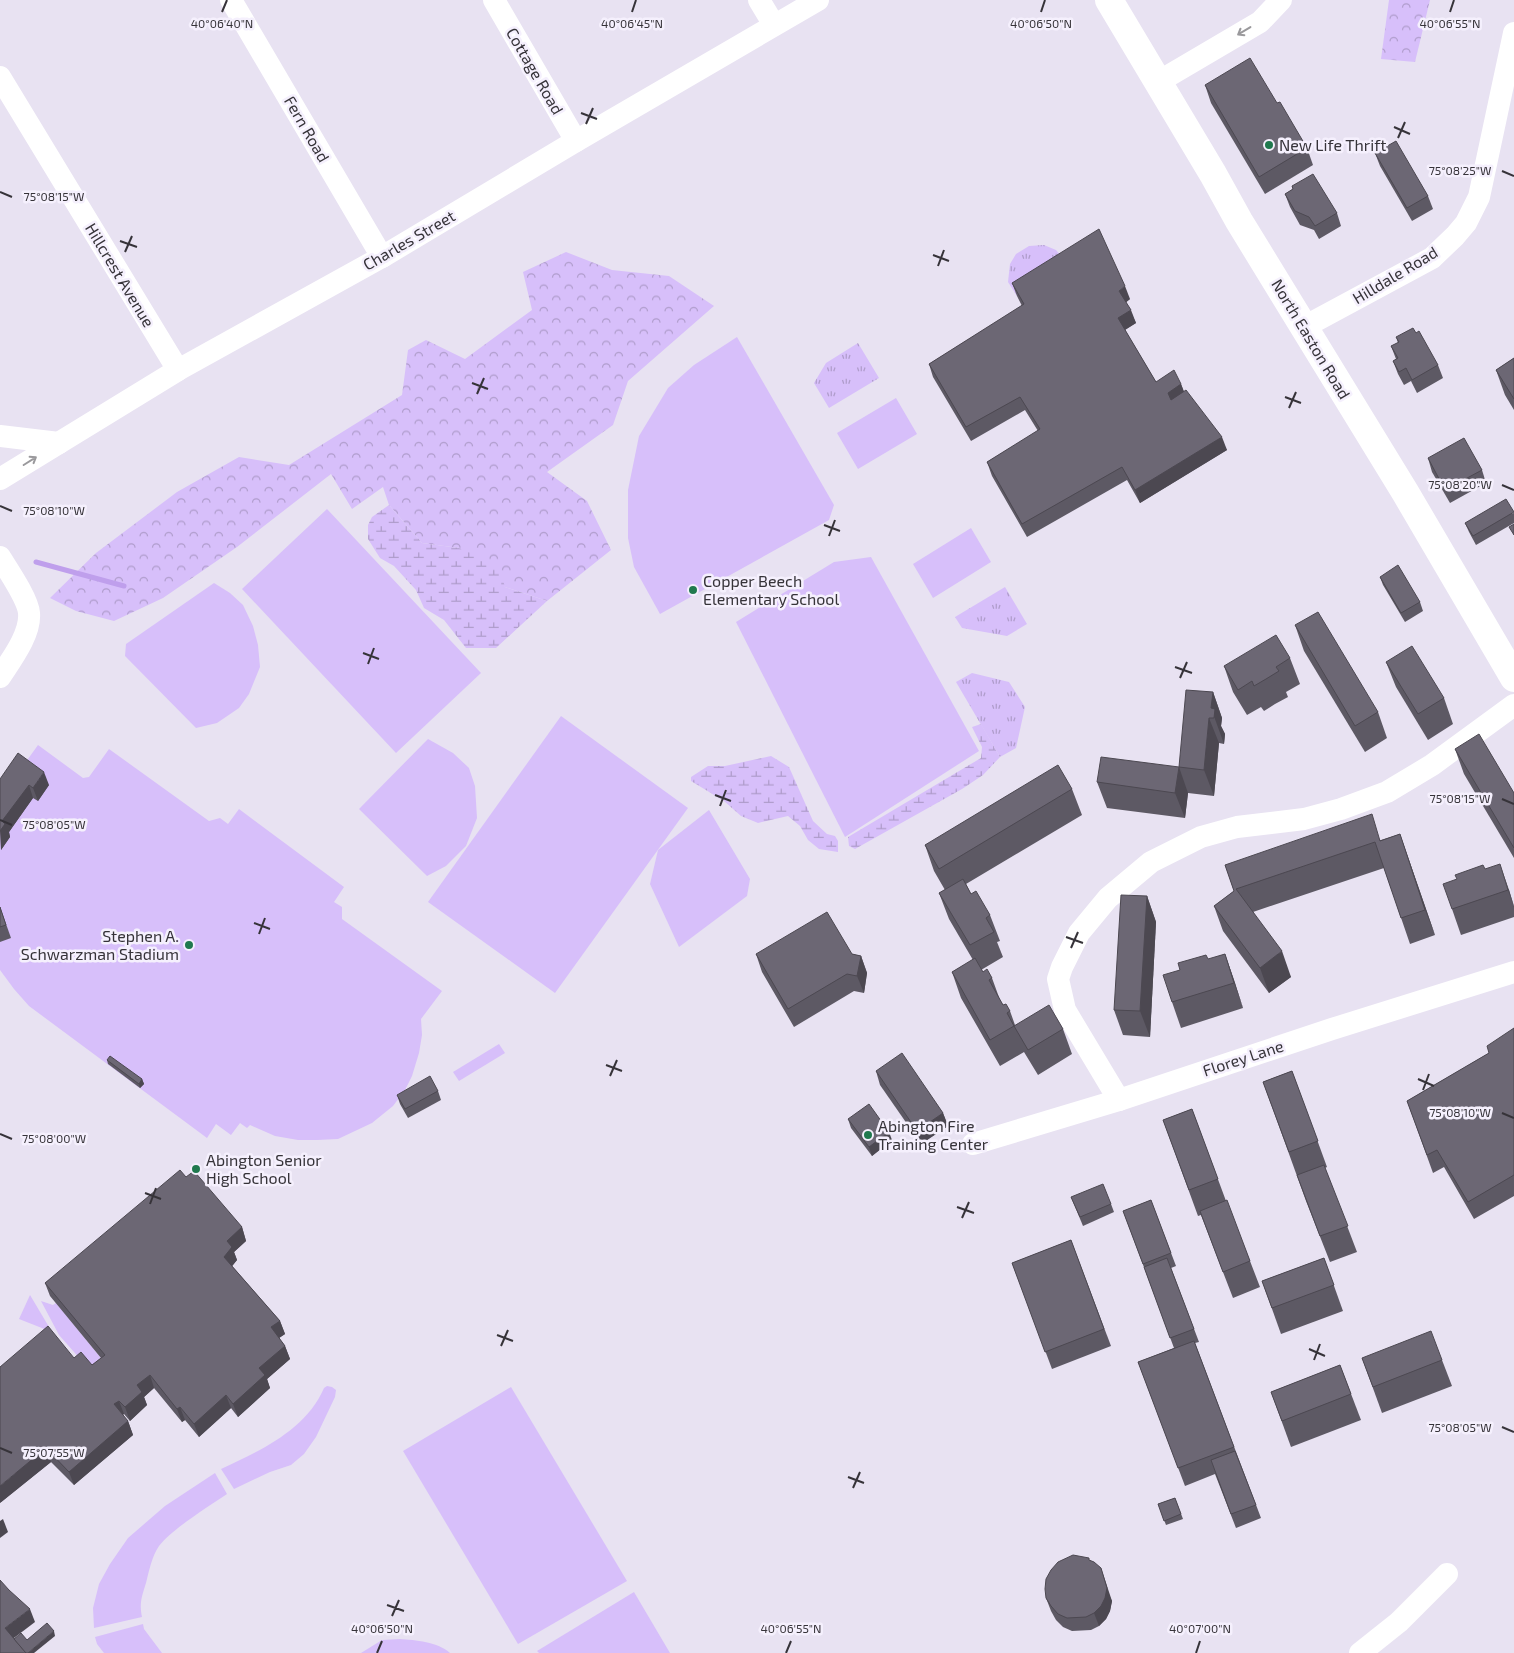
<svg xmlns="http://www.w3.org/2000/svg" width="1514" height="1653" font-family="'Exo 2',sans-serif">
  <defs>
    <pattern id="forest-crowns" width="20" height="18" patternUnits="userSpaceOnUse" patternTransform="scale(1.25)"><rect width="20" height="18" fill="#d7bffa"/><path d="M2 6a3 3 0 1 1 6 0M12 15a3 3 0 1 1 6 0" fill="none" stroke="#af9ccb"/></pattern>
    <pattern id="wetland-marsh" width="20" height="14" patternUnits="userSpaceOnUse" patternTransform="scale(1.25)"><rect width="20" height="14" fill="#d7bffa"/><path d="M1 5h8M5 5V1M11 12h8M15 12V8" fill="none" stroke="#af9ccb"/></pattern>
    <pattern id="park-tufts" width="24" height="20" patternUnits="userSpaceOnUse" patternTransform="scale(1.25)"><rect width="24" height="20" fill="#d7bffa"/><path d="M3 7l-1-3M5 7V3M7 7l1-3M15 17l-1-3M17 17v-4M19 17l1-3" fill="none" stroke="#af9ccb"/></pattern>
  </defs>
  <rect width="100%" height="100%" fill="#e8e2f2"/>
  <g fill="#d7bffa">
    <path d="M737 337 834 505 829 520 660 614 634 567 628 538V490L639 436 668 388 694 365Z"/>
    <path d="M896 398 917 434 858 469 837 433Z"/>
    <path d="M327 509 481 673 396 753 242 589Z"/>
    <path d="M971 528 991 562 933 598 913 564Z"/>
    <path d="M871 557 979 751 845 837 736 622 834 562Z"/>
    <path d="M214 583 230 593 243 605 253 626 258 645 260 667 249 694 239 708 217 723 196 728 125 656 126 644Z"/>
    <path d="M561 716 688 808 555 993 428 902Z"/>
    <path d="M428 739 453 753 469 768 475 786 477 818 466 846 446 866 427 876 359 809Z"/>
    <path d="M38 745 83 778 89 777 109 749 209 821 220 818 228 824 239 809 344 887 334 902 342 907V919L442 991 421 1019 422 1035 419 1053 412 1076 405 1090 393 1106 372 1123 338 1139 317 1140H298L275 1136 250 1125 247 1128 240 1123 231 1135 216 1124 207 1138 29 1006 14 989 0 970V798Z"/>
    <path d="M709 810 750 879 747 896 679 947 650 884 658 850Z"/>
    <path d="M499 1044 505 1053 459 1081 453 1072Z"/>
    <path d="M30 1295 52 1332 19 1319Z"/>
    <path d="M41 1301 53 1305 56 1303 109 1368 97 1378 59 1335Z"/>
    <path d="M327 1386 332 1387 336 1390 335 1397 316 1437 304 1454 291 1465 270 1472 234 1489 221 1469C260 1451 306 1430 324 1388Z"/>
    <path d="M511 1387 627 1581 518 1644 403 1451Z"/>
    <path d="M215 1473 227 1494C208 1507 172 1529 159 1546 152 1556 149 1571 146 1583 142 1596 139 1603 142 1617L94 1628 93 1608 99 1584 110 1564 128 1538 165 1506Z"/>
    <path d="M634 1592 670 1653H539L537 1651Z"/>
    <path d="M143 1624 144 1629 162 1653H104L97 1644 95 1637Z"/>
    <path d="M400 1639C415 1640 438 1642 450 1653H361L382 1640Z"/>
  </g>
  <g fill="url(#forest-crowns)">
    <path d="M1389 0H1430L1415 62 1381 59Z"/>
    <path d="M566 252 612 270 669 276 714 306 628 381 613 425 547 472 587 501 611 550 547 601 505 587 459 548 422 543 389 505 383 487 352 509 331 474 237 547 163 598 114 621 76 611 50 598 96 553 177 492 239 457 289 465 402 395 408 350 426 340 465 359 532 310 523 272Z"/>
  </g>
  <g fill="url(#wetland-marsh)">
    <path d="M389 505 422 543 459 548 498 564 505 587 547 601 496 648H466L444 620 424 608 416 590 394 566 380 558 368 539V525L372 517Z"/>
    <path d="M981 724 1000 757 983 775 962 789 855 849 849 846 848 837 981 758 982 747 972 727Z"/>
    <path d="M771 756 789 767 813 821 827 834 835 836 838 841V852L819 849 808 840 800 826 788 816 758 823 741 816 724 801 691 781V777L708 766H725Z"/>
  </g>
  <g fill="url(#park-tufts)">
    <path d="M1044 245 1056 250 1062 257 1017 296 1008 282 1010 264 1016 254 1029 246Z"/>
    <path d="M858 343 879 378 829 408 814 383 826 363Z"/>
    <path d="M1005 587 1027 624 1007 636 962 628 955 617Z"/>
    <path d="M972 673 1009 682 1025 707 1016 748 1000 757 956 682Z"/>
  </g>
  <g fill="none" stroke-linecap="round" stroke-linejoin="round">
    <path stroke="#bf9fec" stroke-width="5" d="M36 562 124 586"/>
    <g stroke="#fff" stroke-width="22">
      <path d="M231 0 382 257"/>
      <path d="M494 0 576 141"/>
      <path d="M759 0 774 25"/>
      <path d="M0 77 178 370"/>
      <path d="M1158 82 1260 22 1281 0"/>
      <path d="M1304 327 1432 258 1455 236 1466 223 1479 197 1514 33"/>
      <path d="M0 436 59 443"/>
      <path d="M0 479 178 370 382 257 576 141 818 0"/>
      <path d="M0 557C8 570 28 599 29 613 31 634 11 660 0 677"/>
      <path d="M1119 1100 1065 1010 1058 979 1062 967 1079 933 1108 898 1151 862 1201 837 1237 827 1304 819 1341 809 1387 792 1432 765 1514 705"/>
      <path d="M973 1144 1119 1100 1332 1029 1514 972"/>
      <path d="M1360 1653 1399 1622 1447 1574"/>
    </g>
    <path stroke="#fff" stroke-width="28" d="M1109 0 1213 174 1239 221 1405 492 1514 678"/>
  </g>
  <g fill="#5d5964">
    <path d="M1205 85 1277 103 1307 148 1313 165 1265 194 1211 103Z"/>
    <path d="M1375 153 1428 196 1433 209 1412 221 1380 166Z"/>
    <path d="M1292 186 1337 213 1341 226 1319 239 1314 230 1300 225 1290 207 1285 194 1293 189Z"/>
    <path d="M1012 283 1130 299 1126 302 1136 323 1125 330 1156 382 1181 384 1184 392 1227 450 1140 503 1127 480 1027 537 992 476 987 462 1038 431 1025 410 971 441 933 377 929 364 1022 306 1017 296Z"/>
    <path d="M1396 337 1438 365 1443 378 1417 393 1411 381 1404 385 1398 374 1393 361 1396 359 1391 346 1398 343Z"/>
    <path d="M1514 358V410L1505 395 1496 370Z"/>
    <path d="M1428 458 1482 470 1486 483 1450 503 1432 472Z"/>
    <path d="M1514 513V523L1476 545 1469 532 1465 523Z"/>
    <path d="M1380 577 1420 602 1423 611 1405 622 1383 585Z"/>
    <path d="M1295 625 1378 712 1387 738 1365 752 1304 651Z"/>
    <path d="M1290 658 1300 684 1286 692 1288 697 1275 704 1264 711 1261 707 1247 715 1233 692 1224 666Z"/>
    <path d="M1386 662 1444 698 1453 724 1428 740 1396 687Z"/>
    <path d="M1213 692 1222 718 1221 726 1225 734 1224 744 1219 743 1214 796 1188 793 1185 818 1107 808 1097 782 1179 767Z"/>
    <path d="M1455 749 1514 793V858L1464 774Z"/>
    <path d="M0 779 49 785 38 801 33 798 9 832 10 837 1 850Z"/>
    <path d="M1072 789 1082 815 966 884 971 894 990 915 1000 941 997 942 1003 957 981 970 983 972 992 978 1000 1000 1003 1005 1010 1011 1015 1025 1063 1029 1072 1054 1038 1075 1024 1052 1000 1066 961 998 952 972 973 960 949 919 939 893 945 890 934 871 925 845Z"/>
    <path d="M1400 834 1435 935 1410 944 1384 868 1253 912 1291 977 1269 993 1223 931 1214 906 1234 891 1225 865 1381 840Z"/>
    <path d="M1485 869 1509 890 1514 906V917L1461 935 1452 909Z"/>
    <path d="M1147 896 1156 922 1150 1037 1123 1035 1114 1010Z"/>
    <path d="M0 907 11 938 0 942Z"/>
    <path d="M756 954H852L861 956 867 973 864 993 854 991 794 1027 762 972Z"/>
    <path d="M1225 954 1234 980 1243 1008 1181 1028 1172 1002 1180 970Z"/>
    <path d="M1514 1028V1196L1474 1219 1444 1167 1433 1173 1407 1101 1489 1053Z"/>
    <path d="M107 1060 142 1079 144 1084 140 1088 108 1064Z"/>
    <path d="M876 1071 943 1113 948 1126 921 1144 880 1085Z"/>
    <path d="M1292 1071 1327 1167 1325 1168 1357 1252 1330 1262 1306 1201 1263 1082Z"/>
    <path d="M438 1091 441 1100 408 1118 400 1104 397 1095Z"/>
    <path d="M1192 1109 1226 1201 1250 1261 1260 1287 1233 1298 1201 1215 1198 1216 1163 1120Z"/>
    <path d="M848 1119 892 1140 872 1156 851 1128Z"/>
    <path d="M186 1177 242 1227 246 1241 234 1252 237 1260 232 1266 280 1321 285 1334 279 1338 285 1346 290 1359 267 1379 270 1388 238 1417 231 1408 199 1437 185 1420 182 1422 154 1388 144 1397 147 1405 130 1421 124 1414 122 1415 128 1421 133 1435 74 1485 51 1462 0 1503 74 1358 92 1365 101 1358 50 1296 45 1283Z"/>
    <path d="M1071 1197 1111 1204 1114 1212 1083 1226Z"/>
    <path d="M1151 1200 1176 1266 1171 1268 1199 1342 1195 1343 1261 1518 1236 1528 1215 1474 1185 1486 1138 1362 1174 1348 1123 1211Z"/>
    <path d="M1071 1240 1111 1346 1052 1369 1012 1263Z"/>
    <path d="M1324 1258 1343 1311 1281 1334 1262 1281Z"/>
    <path d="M1362 1358 1442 1360 1452 1386 1382 1413Z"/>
    <path d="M1340 1365 1361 1420 1291 1447 1271 1392Z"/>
    <path d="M1175 1498 1183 1519 1166 1525 1158 1504Z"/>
    <path d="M1090 1560 1112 1601 1110 1611 1106 1619 1099 1626 1091 1630 1072 1631 1063 1627 1056 1620 1051 1611 1046 1598Z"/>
  </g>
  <g fill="#4c4851">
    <path d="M1125 286 1130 299 1124 304 1119 291Z"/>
    <path d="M1131 310 1136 323 1123 331 1118 318Z"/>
    <path d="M1181 384 1186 397 1173 406 1168 393Z"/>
    <path d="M1222 437 1227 450 1140 503 1135 490Z"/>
    <path d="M1213 692 1222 718 1221 726 1225 734 1224 744 1211 708Z"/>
    <path d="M1209 718 1219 743 1214 796 1204 770Z"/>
    <path d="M1179 767 1188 793 1185 818 1175 793Z"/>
    <path d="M44 772 49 785 38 801 33 788Z"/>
    <path d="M29 785 33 798 9 832 10 837 1 850 0 831 2 821Z"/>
    <path d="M1400 834 1409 860 1435 935 1425 910Z"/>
    <path d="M1500 864 1509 890 1514 907 1508 890Z"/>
    <path d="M1147 896 1156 922 1150 1037 1140 1011Z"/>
    <path d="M1282 951 1291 977 1269 993 1260 968Z"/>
    <path d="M1225 954 1234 980 1243 1008 1234 983Z"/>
    <path d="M861 956 867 973 864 993 857 976Z"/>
    <path d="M142 1079 144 1084 140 1088 139 1084Z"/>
    <path d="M943 1113 948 1126 921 1144 917 1131Z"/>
    <path d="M889 1132 892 1140 872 1156 869 1147Z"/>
    <path d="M242 1227 246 1241 234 1252 237 1260 229 1270 224 1257 227 1241Z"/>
    <path d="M280 1321 285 1334 276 1340 271 1327Z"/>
    <path d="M285 1346 290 1359 267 1379 270 1388 238 1417 233 1404 259 1368Z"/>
    <path d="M150 1375 154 1388 144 1397 147 1405 130 1421 125 1407 137 1385Z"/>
    <path d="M226 1395 231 1408 199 1437 194 1424Z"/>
    <path d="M119 1401 124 1414 119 1418 114 1404Z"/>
    <path d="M180 1407 185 1420 182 1422 177 1409Z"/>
    <path d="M128 1421 133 1435 74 1485 69 1472Z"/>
    <path d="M46 1448 51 1462 0 1503V1486Z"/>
    <path d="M3 1519 8 1532 0 1538V1521Z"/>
    <path d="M1101 1568 1112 1601 1110 1611 1106 1619 1099 1626 1094 1613Z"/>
    <path d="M30 1609 35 1622 10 1641 5 1628Z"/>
    <path d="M54 1631 55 1636 34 1653H28Z"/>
  </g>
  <g fill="#6c6774" stroke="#4c4851">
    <path d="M1250 58 1277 103 1280 102 1307 148 1259 177 1205 85Z"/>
    <path d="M1396 141 1428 196 1407 208 1375 153Z"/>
    <path d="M1313 174 1337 213 1315 226 1309 217 1295 211 1285 194 1293 189 1292 186Z"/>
    <path d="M1099 229 1125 286 1119 291 1131 310 1118 318 1156 382 1174 370 1181 384 1168 393 1171 400 1186 390 1222 437 1135 490 1122 467 1022 524 987 462 1040 429 1020 397 966 427 929 364 1024 304 1012 283Z"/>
    <path d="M1413 328 1416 333 1419 331 1438 365 1412 380 1406 368 1399 372 1393 361 1398 358 1391 346 1399 342 1396 337Z"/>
    <path d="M1514 358V399L1496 370Z"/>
    <path d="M1464 438 1482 470 1445 490 1428 458Z"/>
    <path d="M1506 499 1514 512 1473 536 1465 523Z"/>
    <path d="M1514 524V535L1509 527Z"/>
    <path d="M1398 565 1420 602 1401 613 1380 577Z"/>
    <path d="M1318 612 1378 712 1355 726 1295 625Z"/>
    <path d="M1276 635 1290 658 1276 667 1279 671 1266 679 1254 686 1252 681 1238 690 1224 666Z"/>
    <path d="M1412 646 1444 698 1418 714 1386 662Z"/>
    <path d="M1186 690 1213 692 1211 708 1215 709 1214 718H1209L1204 770 1179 767Z"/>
    <path d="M1479 734 1514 793V848L1455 749Z"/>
    <path d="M18 753 44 772 33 788 29 785 2 821 5 824 0 831V779Z"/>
    <path d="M1101 757 1179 767 1175 793 1097 782Z"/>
    <path d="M1058 765 1072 789 939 869 925 845Z"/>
    <path d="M1372 814 1380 841 1400 834 1425 910 1401 918 1375 842 1236 889 1282 951 1260 968 1214 906 1234 891 1225 865Z"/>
    <path d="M1500 864 1508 890 1452 909 1443 884 1457 879 1455 875 1483 865 1485 869Z"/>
    <path d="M963 879 971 894 976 891 990 915 986 918 994 932 970 945 939 893Z"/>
    <path d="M1121 895 1147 896 1140 1011 1114 1010Z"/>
    <path d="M0 907 6 925 0 927Z"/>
    <path d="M827 912 852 954 861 956 857 976 847 974 788 1009 756 954Z"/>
    <path d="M1225 954 1234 983 1172 1002 1163 975 1180 970 1178 963 1206 955 1208 959Z"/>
    <path d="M975 958 983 972 987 969 992 978 989 980 1003 1005 1006 1004 1010 1011 1007 1013 1014 1026 990 1040 952 972Z"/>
    <path d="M1049 1005 1063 1029 1028 1050 1014 1026Z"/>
    <path d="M1514 1028V1175L1468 1202 1437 1150 1427 1155 1407 1101 1489 1053 1487 1046Z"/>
    <path d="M902 1053 943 1113 917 1131 876 1071Z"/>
    <path d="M110 1056 142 1079 139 1084 107 1060Z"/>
    <path d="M1292 1071 1318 1141 1289 1152 1263 1082Z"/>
    <path d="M430 1076 438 1091 405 1109 397 1095Z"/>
    <path d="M869 1104 889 1132 869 1147 848 1119Z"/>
    <path d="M1192 1109 1218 1179 1189 1190 1163 1120Z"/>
    <path d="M1324 1165 1348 1226 1320 1236 1297 1175Z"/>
    <path d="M180 1170 186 1177 194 1171 242 1227 227 1241 232 1247 224 1257 280 1321 271 1327 285 1346 259 1368 265 1375 233 1404 226 1395 194 1424 180 1407 177 1409 150 1375 137 1385 142 1392 125 1407 119 1401 114 1404 128 1421 69 1472 46 1448 0 1486V1367L48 1326 74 1358 81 1352 92 1365 105 1355 45 1283Z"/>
    <path d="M1103 1184 1111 1204 1080 1217 1071 1197Z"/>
    <path d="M1151 1200 1171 1253 1143 1264 1123 1211Z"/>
    <path d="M1227 1200 1250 1261 1223 1272 1200 1211Z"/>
    <path d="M1071 1240 1104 1329 1045 1352 1012 1263Z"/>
    <path d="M1167 1258 1194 1329 1170 1338 1144 1267Z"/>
    <path d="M1324 1258 1334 1285 1272 1308 1262 1281Z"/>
    <path d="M1431 1331 1442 1360 1373 1387 1362 1358Z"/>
    <path d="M1194 1341 1234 1447 1178 1468 1138 1362Z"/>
    <path d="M1340 1365 1351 1394 1282 1421 1271 1392Z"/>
    <path d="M1235 1451 1256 1505 1231 1514 1211 1460Z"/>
    <path d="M1175 1498 1181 1514 1164 1521 1158 1504Z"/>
    <path d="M1073 1555 1089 1558V1560L1094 1562 1101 1568 1107 1588 1105 1598 1101 1606 1094 1613 1086 1617 1067 1618 1058 1614 1051 1606 1046 1598 1045 1589 1046 1579 1051 1570 1058 1562Z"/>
    <path d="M0 1580 9 1590 30 1609 5 1628 26 1653H0Z"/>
    <path d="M47 1623 54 1631 28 1653H26L14 1639 21 1633 27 1640Z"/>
  </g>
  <defs><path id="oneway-shaft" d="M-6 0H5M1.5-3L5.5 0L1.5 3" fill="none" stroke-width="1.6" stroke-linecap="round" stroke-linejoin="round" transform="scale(1.25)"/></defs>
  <g stroke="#9a999c">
    <use href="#oneway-shaft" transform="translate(1244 31) rotate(149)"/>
    <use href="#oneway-shaft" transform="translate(30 461) rotate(-32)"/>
  </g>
  <path fill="none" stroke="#363339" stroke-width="2" d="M222 12 227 0M632 12 636 0M1041 12 1045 0M1450 12 1454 0M581 113 597 119M586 124 593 108M1394 127 1410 134M1398 138 1405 122M1502 171 1514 176M0 192 12 197M120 241 137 247M125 252 132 236M933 255 949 261M938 266 944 250M472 383 488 389M477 394 484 378M1285 397 1301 403M1289 408 1296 392M1502 485 1514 490M0 506 12 511M824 525 840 531M829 536 835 520M363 653 379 659M368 664 374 648M1175 667 1192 673M1180 678 1187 662M715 795 731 801M1502 799 1514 804M720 806 726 790M0 820 12 825M254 923 270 929M259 934 265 918M1066 937 1083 943M1071 948 1078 932M606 1065 622 1071M610 1076 617 1060M1418 1079 1434 1086M1423 1090 1429 1074M1502 1113 1514 1118M0 1134 12 1139M145 1193 161 1199M150 1204 156 1188M957 1207 974 1213M962 1218 969 1202M497 1335 513 1341M501 1346 508 1330M1309 1349 1325 1356M1314 1360 1320 1344M1502 1427 1514 1432M0 1448 12 1453M848 1477 864 1483M853 1488 860 1472M387 1605 404 1611M392 1616 399 1600M377 1653 382 1641M786 1653 791 1641M1196 1653 1200 1641"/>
  <g fill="#20794e" stroke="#f5f0fd" stroke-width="2">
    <circle cx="1269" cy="145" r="5"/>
    <circle cx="693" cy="590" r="5"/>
    <circle cx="189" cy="945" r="5"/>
    <circle cx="868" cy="1135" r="5"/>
    <circle cx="196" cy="1169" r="5"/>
  </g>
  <g text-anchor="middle" stroke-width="5" stroke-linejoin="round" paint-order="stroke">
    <g font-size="16" fill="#363339" stroke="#f5f0fd">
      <text transform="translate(535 71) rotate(60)" y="6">Cottage Road</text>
      <text transform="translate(307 129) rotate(60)" y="6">Fern Road</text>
      <text transform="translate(409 240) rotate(-30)" y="6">Charles Street</text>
      <text transform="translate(120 275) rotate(59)" y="6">Hillcrest Avenue</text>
      <text transform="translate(1395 275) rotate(-31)" y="6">Hilldale Road</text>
      <text transform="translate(1311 339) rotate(59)" y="6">North Easton Road</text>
      <text transform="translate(1243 1058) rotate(-18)" y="6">Florey Lane</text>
    </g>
    <g font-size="16" fill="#363339" stroke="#f5f0fd" text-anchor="start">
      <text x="1279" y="151">New Life Thrift</text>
      <text x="703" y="587">Copper Beech<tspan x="703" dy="18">Elementary School</tspan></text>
      <text x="179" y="942" text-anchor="end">Stephen A.<tspan x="179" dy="18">Schwarzman Stadium</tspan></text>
      <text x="878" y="1132">Abington Fire<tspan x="878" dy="18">Training Center</tspan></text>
      <text x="206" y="1166">Abington Senior<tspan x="206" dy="18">High School</tspan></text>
    </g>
  </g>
  <g font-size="12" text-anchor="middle" fill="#363339" stroke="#f5f0fd" stroke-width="5" stroke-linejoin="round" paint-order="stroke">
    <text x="1041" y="28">40°06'50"N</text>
    <text x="1450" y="28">40°06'55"N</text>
    <text x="222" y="28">40°06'40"N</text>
    <text x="632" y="28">40°06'45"N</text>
    <text x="1460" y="175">75°08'25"W</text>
    <text x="54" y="201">75°08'15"W</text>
    <text x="1460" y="489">75°08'20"W</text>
    <text x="54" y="515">75°08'10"W</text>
    <text x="1460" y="803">75°08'15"W</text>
    <text x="54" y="829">75°08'05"W</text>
    <text x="1460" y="1117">75°08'10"W</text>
    <text x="54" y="1143">75°08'00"W</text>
    <text x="1460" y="1432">75°08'05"W</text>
    <text x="54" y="1457">75°07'55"W</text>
    <text x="382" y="1633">40°06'50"N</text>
    <text x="791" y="1633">40°06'55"N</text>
    <text x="1200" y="1633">40°07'00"N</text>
  </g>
</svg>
